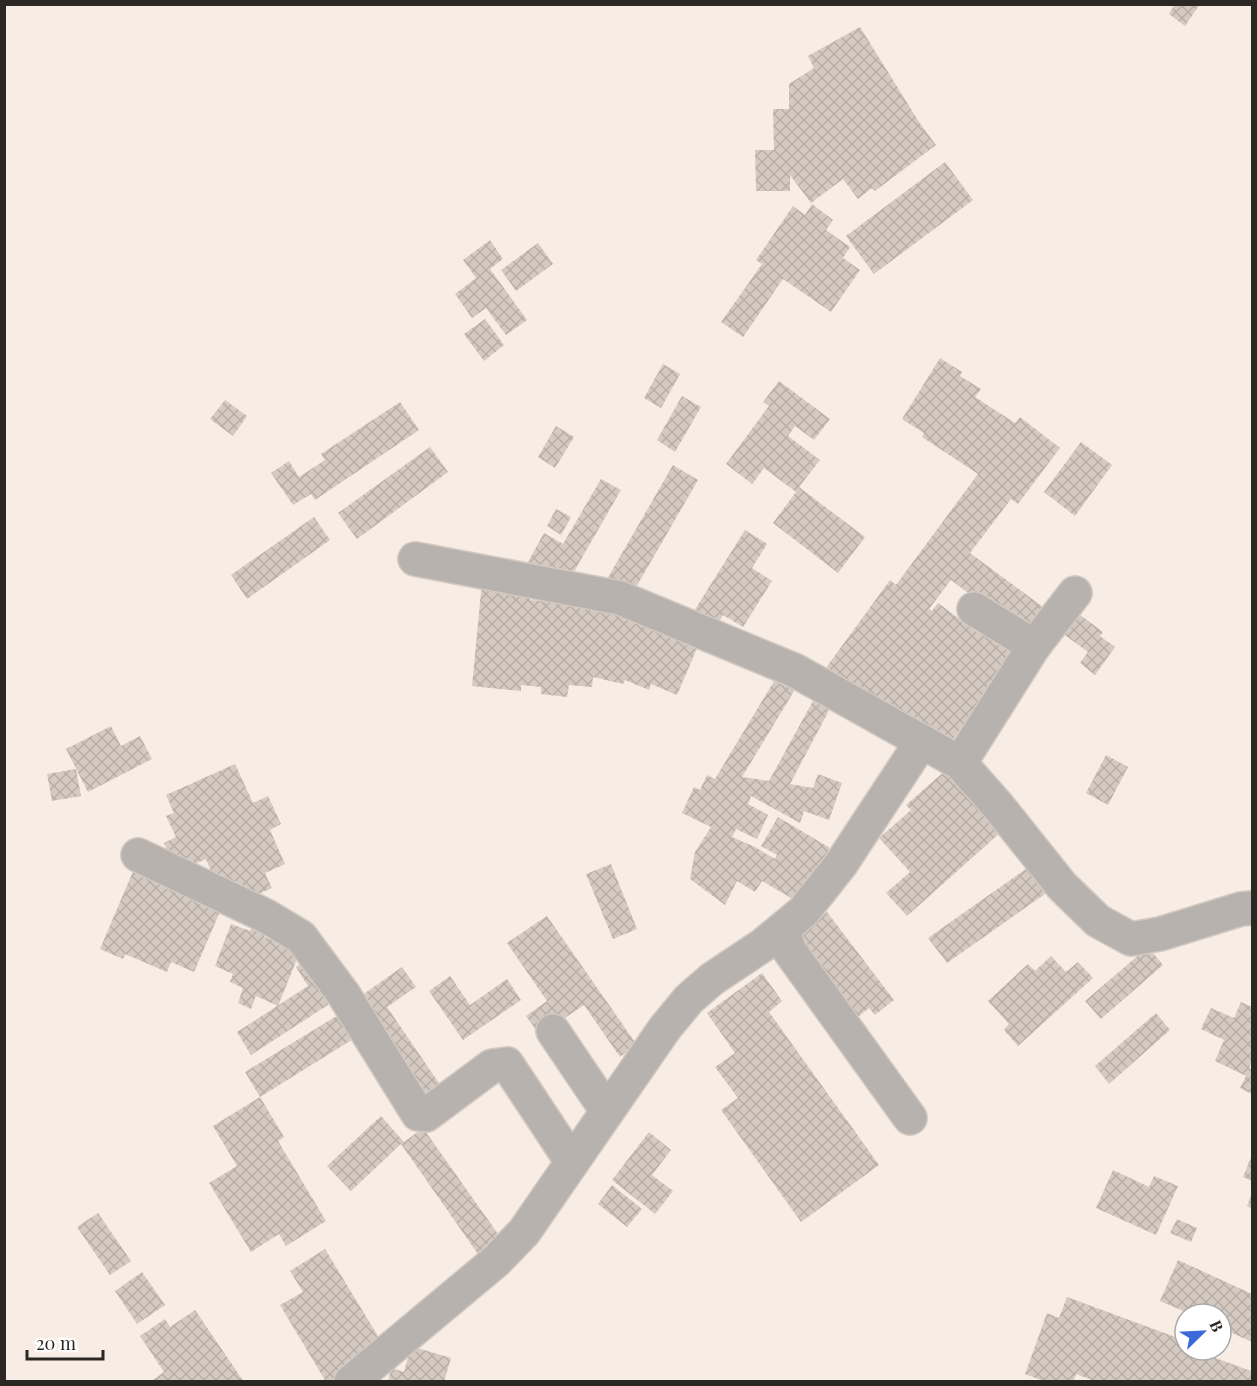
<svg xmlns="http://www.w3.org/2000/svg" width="1257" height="1386" font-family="'Playfair Display',serif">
  <defs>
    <pattern id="building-cross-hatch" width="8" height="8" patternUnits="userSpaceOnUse" patternTransform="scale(1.5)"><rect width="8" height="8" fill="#d5cac1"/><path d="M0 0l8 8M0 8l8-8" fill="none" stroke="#b7aea6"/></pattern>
  </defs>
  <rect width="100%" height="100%" fill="#f8ede4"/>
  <g fill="url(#building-cross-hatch)">
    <path d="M1175 4H1200L1185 26 1169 14Z"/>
    <path d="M860 27 919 122 936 145 875 191 872 188 858 199 843 179 811 203 790 175V191H756L755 150H774L773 109H789V84L814 68 808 56Z"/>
    <path d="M945 162 973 200 874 274 846 236Z"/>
    <path d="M812 204 833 220 826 230 850 247 843 258 860 270 831 312 783 279 743 337 721 322 762 264 756 260 793 206 805 215Z"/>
    <path d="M490 240 503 259 490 269 527 320 506 335 486 308 472 318 455 294 476 278 463 260Z"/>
    <path d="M538 243 553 264 516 291 501 270Z"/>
    <path d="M485 319 504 345 484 361 464 334Z"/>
    <path d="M940 358 962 372 960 376 981 389 975 397 1015 423 1020 417 1060 448 1018 504 1011 499 970 553 1051 613 1035 635 1014 628 951 580 929 609 932 611 938 603 978 633 983 626 1020 648 948 746 820 676 890 580 896 585 978 474 922 437 924 433 902 419Z"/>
    <path d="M663 364 680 374 661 408 644 398Z"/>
    <path d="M779 381 830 419 814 440 795 426 788 436 820 460 799 487 865 537 838 573 773 523 796 492 764 468 752 484 726 464 769 406 763 402Z"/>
    <path d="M682 396 701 407 675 452 657 440Z"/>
    <path d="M225 400 247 416 233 436 210 419Z"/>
    <path d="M400 402 419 430 315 500 311 494 293 505 271 473 289 461 299 477 325 460 321 454Z"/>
    <path d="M556 426 574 437 555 468 538 457Z"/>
    <path d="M1081 442 1112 465 1075 516 1044 492Z"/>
    <path d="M430 447 448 472 357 539 338 513Z"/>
    <path d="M673 465 698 480 631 596 606 581Z"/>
    <path d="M601 479 621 490 568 582 524 569 544 533 563 544Z"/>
    <path d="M556 509 571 517 561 535 547 526Z"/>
    <path d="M314 517 330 540 247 599 231 575Z"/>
    <path d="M745 530 767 544 752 568 772 581 743 627 723 615 712 633 689 619Z"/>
    <path d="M482 582 531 587 530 600 550 602V596L577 599 698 646 677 695 651 684 649 690 625 680 623 684 593 677 592 687 569 685 567 697 541 694V687L521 685V691L472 686Z"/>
    <path d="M1072 609 1103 632 1100 636 1115 647 1095 675 1080 663 1088 652 1058 630Z"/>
    <path d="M779 673 799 683 742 777 769 781 819 690 835 699 790 784 813 788 818 774 842 783 829 820 804 811 800 823 751 796 748 804 768 815 757 839 736 829 732 837 755 847 775 859 777 855 761 846 778 817 830 848 798 902 762 881 755 892 737 881 725 905 690 879 695 852 711 827 682 813 694 787 700 790 707 775 715 779Z"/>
    <path d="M111 726 121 746 140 736 152 759 88 792 66 749Z"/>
    <path d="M1106 755 1128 767 1108 805 1086 793Z"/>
    <path d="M235 764 253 803 268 796 281 824 270 830 285 864 265 873 272 888 243 901 228 889 222 875 214 878 206 859 177 872 164 843 176 837 166 816 174 813 166 795Z"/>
    <path d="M76 769 81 796 52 801 47 774Z"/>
    <path d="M946 770 1001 832 907 916 886 893 910 872 879 838 911 810 906 805Z"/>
    <path d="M611 864 637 929 613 939 586 874Z"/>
    <path d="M1033 864 1052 889 947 963 928 938Z"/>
    <path d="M134 869 222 907 194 972 171 962 167 972 125 954 123 959 100 949Z"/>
    <path d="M827 912 894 1000 875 1015 869 1008 853 1021 791 940Z"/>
    <path d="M547 916 637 1045 620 1057 584 1005 540 1035 526 1016 547 1001 507 943Z"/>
    <path d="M231 924 250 931 252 926 265 932 264 937 277 942 280 935 303 944 278 1006 256 996 251 1009 238 1003 243 988 230 982 233 974 215 966Z"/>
    <path d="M1148 947 1163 965 1101 1019 1085 1001Z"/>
    <path d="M1051 956 1066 972 1078 962 1093 978 1018 1046 1004 1030 1009 1024 988 1001 1028 964 1035 971Z"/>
    <path d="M308 959 334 1001 251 1055 237 1032 308 986 296 967Z"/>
    <path d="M402 967 416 987 387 1007 443 1089 423 1103 358 998Z"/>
    <path d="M762 973 782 1001 769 1012 879 1165 801 1222 721 1110 738 1098 715 1067 735 1053 707 1013Z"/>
    <path d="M450 976 470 1005 507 979 521 1000 463 1040 429 991Z"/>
    <path d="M1241 1002 1252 1007V1061L1249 1068 1252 1069V1094L1240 1088 1246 1076 1215 1061 1224 1040 1201 1029 1211 1008 1234 1018Z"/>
    <path d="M343 1012 358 1036 260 1097 245 1072Z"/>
    <path d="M1156 1013 1170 1030 1109 1084 1095 1066Z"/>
    <path d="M260 1097 284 1137 278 1141 326 1221 286 1246 279 1234 251 1252 209 1183 237 1166 213 1126Z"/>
    <path d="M381 1116 404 1142 423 1128 503 1241 480 1257 401 1144 351 1191 327 1166Z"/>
    <path d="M649 1132 671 1150 652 1175 673 1191 655 1214 612 1180Z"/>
    <path d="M1252 1155V1181L1243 1177Z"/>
    <path d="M1113 1170 1149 1187 1154 1176 1178 1186 1156 1235 1096 1208Z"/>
    <path d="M612 1185 642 1209 627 1227 598 1204Z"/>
    <path d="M1252 1193V1209L1247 1206Z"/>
    <path d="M98 1213 131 1261 110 1275 77 1227Z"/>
    <path d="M1177 1219 1197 1228 1191 1242 1170 1233Z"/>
    <path d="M325 1249 387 1351 337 1382H326L280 1305 303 1292 290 1271Z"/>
    <path d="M1178 1260 1252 1294V1342L1221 1328V1314H1190L1160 1301Z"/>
    <path d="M142 1272 165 1305 137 1324 115 1291Z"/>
    <path d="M1067 1297 1178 1338 1176 1343 1185 1347V1350H1194L1251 1371 1252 1366V1382H1097L1076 1374 1073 1382H1046L1025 1374 1047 1313 1059 1318Z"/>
    <path d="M195 1310 244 1382H150L164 1372 140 1336 165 1319 170 1327Z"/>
    <path d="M411 1346 451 1358 444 1382H388L391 1368 404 1372Z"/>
  </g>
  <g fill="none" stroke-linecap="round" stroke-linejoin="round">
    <defs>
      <g id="minor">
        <path d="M415 559 620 598 796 671 960 763 998 806 1062 886 1098 921 1131 939 1160 934 1241 909 1252 908"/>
        <path d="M974 609 1034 646"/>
        <path d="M960 763 1034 646 1075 593"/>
        <path d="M138 855 266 916 301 937 344 995 418 1114 426 1115 492 1066 507 1064 572 1162"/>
        <path d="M783 929 789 950 910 1118"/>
        <path d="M553 1031 607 1111"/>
        <path d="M351 1382 496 1261 524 1232 665 1028 689 999 712 979 763 945 803 912 841 864 922 741"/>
      </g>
    </defs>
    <use href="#minor" stroke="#d3c9c1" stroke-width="36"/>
    <use href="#minor" stroke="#b7b2ae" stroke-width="33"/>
  </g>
  <rect width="1257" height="1386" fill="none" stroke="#2b2723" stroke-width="12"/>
  <g transform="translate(1203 1332) rotate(66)"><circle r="28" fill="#ffffff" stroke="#aaa9a7" stroke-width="1.5"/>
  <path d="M0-4.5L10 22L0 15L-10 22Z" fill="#3c69da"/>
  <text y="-9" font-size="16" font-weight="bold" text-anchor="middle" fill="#2b2723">B</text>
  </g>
  <path d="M27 1350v9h76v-9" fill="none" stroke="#2b2723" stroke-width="3"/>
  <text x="36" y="1350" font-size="18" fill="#2b2723" stroke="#ffffff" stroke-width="4.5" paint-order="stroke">20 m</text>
</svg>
